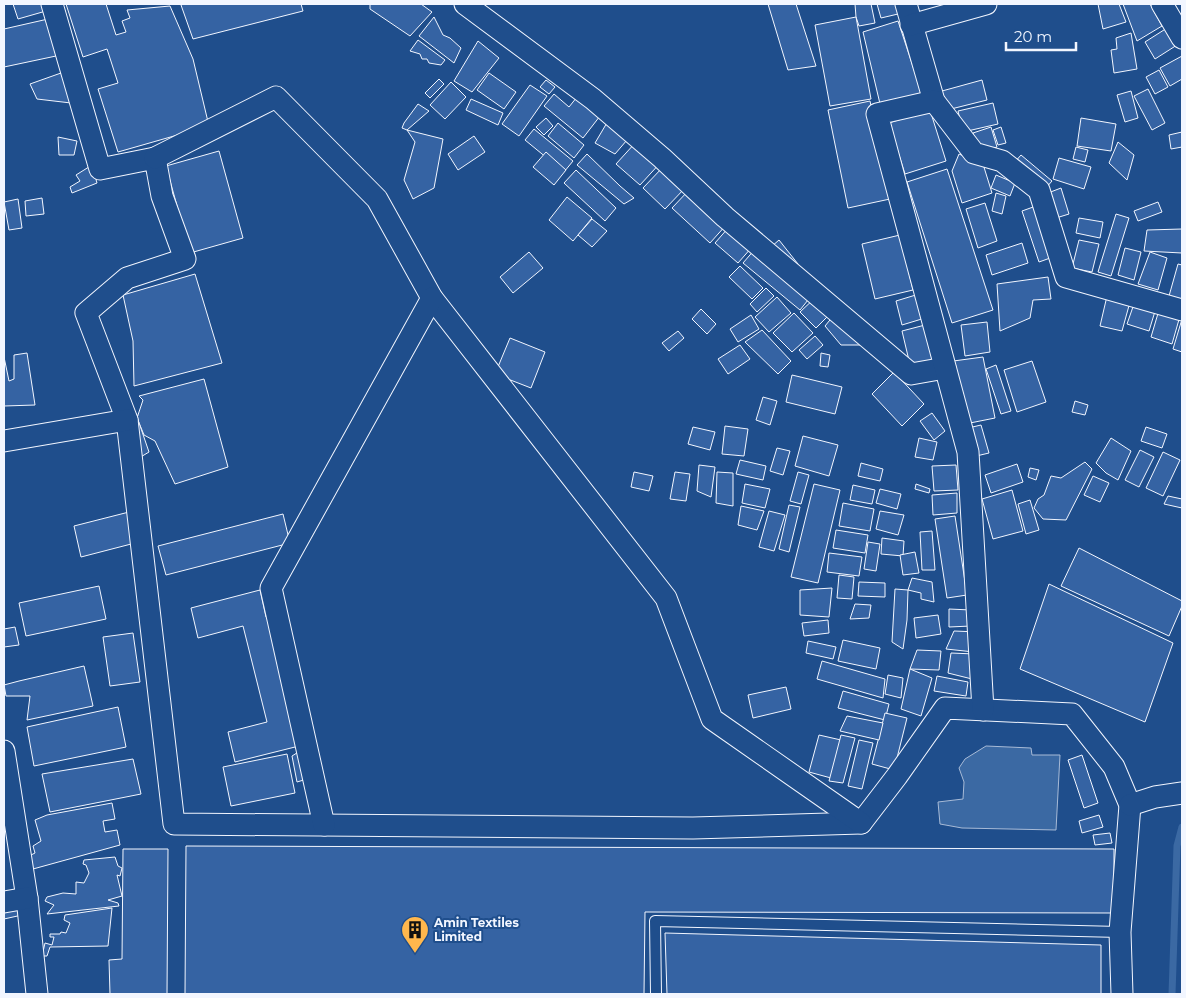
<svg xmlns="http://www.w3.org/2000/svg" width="1186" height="998" font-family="Montserrat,sans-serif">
  <rect width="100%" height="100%" fill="#1f4e8c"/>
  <path fill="#3b69a3" stroke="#a8bbd7" d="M986 746 1031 748 1032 755H1060L1056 830 962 828 940 824 938 802 963 799 964 782 959 768 965 759Z"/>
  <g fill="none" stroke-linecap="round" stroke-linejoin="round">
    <path stroke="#3b69a3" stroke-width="7" d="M1172 994 1177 846 1182 827"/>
  </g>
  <g fill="#3563a3" stroke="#f2f6ff">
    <path d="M13 4H44L46 11 18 19Z"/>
    <path d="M66 4H106L116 35 126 32 122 21 130 18 127 10 170 6 193 59 209 126 118 152 98 89 118 83 107 49 83 57Z"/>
    <path d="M184 4H301L303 11 193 39 181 5Z"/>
    <path d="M370 4H421L432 12 410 36 370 9Z"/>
    <path d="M768 4H796L816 66 788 70Z"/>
    <path d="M855 4H871L875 23 859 26 856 17Z"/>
    <path d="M877 4H896L898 14 881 18Z"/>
    <path d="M1098 4H1119L1126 22 1103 29Z"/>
    <path d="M1123 4H1150L1162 26 1137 41Z"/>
    <path d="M434 17 443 35 450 38 461 48 454 63 419 36Z"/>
    <path d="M856 17 871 99 830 106 815 25Z"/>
    <path d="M48 19 56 56 4 67V29Z"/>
    <path d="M898 21 924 100 881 108 863 32Z"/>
    <path d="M1167 28 1177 45 1155 59 1145 42Z"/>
    <path d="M1131 33 1137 69 1114 73 1111 50 1117 49 1116 38Z"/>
    <path d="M418 40 445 60 441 65 429 63 427 59H422L420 54 410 51Z"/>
    <path d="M478 41 499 58 472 92 454 81Z"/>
    <path d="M1182 56V79L1170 86 1160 68Z"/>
    <path d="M1159 70 1168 87 1155 94 1146 77Z"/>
    <path d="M61 73 71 103 37 99 30 84Z"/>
    <path d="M489 73 516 92 504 109 477 90Z"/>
    <path d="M439 79 444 84 430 98 425 93Z"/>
    <path d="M546 80 555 87 549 94 540 87Z"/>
    <path d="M982 80 987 100 947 110 942 91Z"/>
    <path d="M451 82 466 97 445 119 430 105Z"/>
    <path d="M530 85 547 96 519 136 502 124Z"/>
    <path d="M1148 89 1165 123 1152 130 1134 96Z"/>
    <path d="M1131 91 1138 118 1125 122 1117 95Z"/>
    <path d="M554 94 569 107 577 97 600 116 583 138 544 106Z"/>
    <path d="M471 99 503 113 498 125 466 110Z"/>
    <path d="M870 101 890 199 848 208 828 110Z"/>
    <path d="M993 103 998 124 963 132 958 111Z"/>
    <path d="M418 104 429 111 407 130 402 128 404 123Z"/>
    <path d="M930 110 946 161 905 174 889 123Z"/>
    <path d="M546 118 553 126 544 135 536 127Z"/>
    <path d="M1081 118 1116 124 1111 151 1077 146Z"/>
    <path d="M608 121 627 140 615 154 595 143Z"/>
    <path d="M558 123 584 145 574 158 548 136Z"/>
    <path d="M991 127 997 147 980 153 973 133Z"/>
    <path d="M1001 127 1006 143 998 145 993 130Z"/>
    <path d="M534 129 573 161 564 172 525 140Z"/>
    <path d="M407 130 443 139 434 188 413 199 404 180 415 142Z"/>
    <path d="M1182 132V147L1171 149 1169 135Z"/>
    <path d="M474 136 485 152 458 170 448 154Z"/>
    <path d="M58 137 77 141 74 155H59Z"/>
    <path d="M636 142 662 161 640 185 616 164Z"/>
    <path d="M1118 142 1134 155 1127 180 1109 163Z"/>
    <path d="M1076 147 1088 150 1085 162 1073 159Z"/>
    <path d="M219 151 243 238 190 253 166 166Z"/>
    <path d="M546 152 566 170 554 185 533 167Z"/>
    <path d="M587 154 620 186 634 198 624 204 577 165Z"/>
    <path d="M959 154 983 164 992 193 962 203 952 171Z"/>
    <path d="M1021 155 1052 181 1045 189 1014 163Z"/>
    <path d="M1059 158 1091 167 1084 189 1053 179Z"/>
    <path d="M92 165 97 183 72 193 70 187 80 181 76 175Z"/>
    <path d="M663 167 685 188 665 209 643 188Z"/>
    <path d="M947 169 993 310 952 323 907 182Z"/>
    <path d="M576 170 616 208 605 221 564 183Z"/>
    <path d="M996 175 1015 183 1010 196 991 188Z"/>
    <path d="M1061 188 1069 214 1056 218 1048 193Z"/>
    <path d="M689 190 727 224 710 243 672 208Z"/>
    <path d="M996 193 1006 196 1002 214 992 211Z"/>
    <path d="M567 197 592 218 573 241 549 220Z"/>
    <path d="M42 198 44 214 26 216 25 201Z"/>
    <path d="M18 199 22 228 9 230 4 202Z"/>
    <path d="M1158 202 1162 212 1138 221 1134 211Z"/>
    <path d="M985 203 997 241 978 248 966 209Z"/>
    <path d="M1036 206 1053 257 1039 262 1022 211Z"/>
    <path d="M1116 214 1129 218 1111 276 1098 272Z"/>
    <path d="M1079 218 1103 222 1100 238 1076 233Z"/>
    <path d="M592 219 607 231 592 247 578 235Z"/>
    <path d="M729 227 752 247 738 263 715 243Z"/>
    <path d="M1182 229V253L1144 251 1147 230Z"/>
    <path d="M900 235 913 290 875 299 862 244Z"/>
    <path d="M779 240 798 264 790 270 771 247Z"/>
    <path d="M1079 240 1099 244 1092 272 1072 268Z"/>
    <path d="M1022 243 1028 263 992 275 986 255Z"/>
    <path d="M756 248 812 295 800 310 743 263Z"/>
    <path d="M1125 248 1141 252 1134 280 1118 275Z"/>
    <path d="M529 252 543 268 513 293 500 277Z"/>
    <path d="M1150 252 1167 258 1158 290 1138 284Z"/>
    <path d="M1178 264 1182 265V300L1169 296Z"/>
    <path d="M740 266 763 288 752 299 729 277Z"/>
    <path d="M195 274 222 363 134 386 133 341 123 295Z"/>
    <path d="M1048 277 1051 299 1033 300 1030 318 1000 331 997 284Z"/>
    <path d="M766 288 774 296 757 312 750 304Z"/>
    <path d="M919 294 925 318 902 325 896 301Z"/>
    <path d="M1107 296 1130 302 1122 331 1100 326Z"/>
    <path d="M777 297 791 313 769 332 755 317Z"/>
    <path d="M816 297 831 313 816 328 800 312Z"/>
    <path d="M1135 301 1156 308 1149 331 1127 324Z"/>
    <path d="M701 309 716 324 707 334 692 319Z"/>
    <path d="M1159 310 1180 316 1172 344 1151 337Z"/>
    <path d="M794 313 813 333 792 352 773 333Z"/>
    <path d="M751 315 759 329 738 342 730 329Z"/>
    <path d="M834 315 869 345H841L825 326Z"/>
    <path d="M1182 319V352L1173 349Z"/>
    <path d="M987 322 990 352 965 356 961 325Z"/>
    <path d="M925 325 934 363 911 369 902 331Z"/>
    <path d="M762 330 791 361 778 374 745 342Z"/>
    <path d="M678 331 684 338 669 351 662 343Z"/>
    <path d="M815 336 823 345 807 359 799 350Z"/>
    <path d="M510 338 545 352 531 388 495 374Z"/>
    <path d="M740 345 750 359 728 374 718 359Z"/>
    <path d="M27 353 35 405 4 406V357L9 381 14 379V355Z"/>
    <path d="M821 353 830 355 828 367 820 366Z"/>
    <path d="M983 357 995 418 965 424 946 362Z"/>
    <path d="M1032 361 1046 402 1017 412 1004 370Z"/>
    <path d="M996 365 1011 411 1001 414 986 369Z"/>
    <path d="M894 372 924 404 902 426 872 394Z"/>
    <path d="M792 375 842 387 835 414 786 402Z"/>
    <path d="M204 379 228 467 175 484 155 441 144 435 137 418 143 400 139 396Z"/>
    <path d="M763 397 777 401 770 425 756 420Z"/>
    <path d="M1075 401 1088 405 1085 415 1072 412Z"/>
    <path d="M932 413 945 431 934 440 920 421Z"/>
    <path d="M136 414 149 452 139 458Z"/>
    <path d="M981 425 989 453 972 457 964 429Z"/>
    <path d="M725 426 748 429 744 456 722 454Z"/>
    <path d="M693 427 715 432 710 450 688 444Z"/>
    <path d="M1146 427 1167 434 1162 448 1141 441Z"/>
    <path d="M803 436 838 445 829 476 795 466Z"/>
    <path d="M919 438 937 442 933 460 915 457Z"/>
    <path d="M1111 438 1131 451 1118 480 1106 473 1096 463Z"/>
    <path d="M777 448 790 451 783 475 770 471Z"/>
    <path d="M1140 450 1154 457 1139 487 1125 480Z"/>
    <path d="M1163 452 1180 460 1163 496 1146 488Z"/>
    <path d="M740 460 766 466 763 480 736 474Z"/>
    <path d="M1085 462 1092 469 1066 520 1043 519 1034 508 1038 499 1044 495 1051 476 1061 478Z"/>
    <path d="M861 463 883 469 880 481 858 476Z"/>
    <path d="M1017 464 1023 482 991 493 985 475Z"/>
    <path d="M699 465 715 467 711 497 697 491Z"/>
    <path d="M956 465 958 490 934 491 932 466Z"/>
    <path d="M1030 468 1039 470 1036 480 1028 477Z"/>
    <path d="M634 472 653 476 649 491 631 487Z"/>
    <path d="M675 472 690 474 686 501 670 499Z"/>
    <path d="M717 472 733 473V506L716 503Z"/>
    <path d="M798 472 809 475 801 504 790 501Z"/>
    <path d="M1093 476 1109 483 1100 502 1084 495Z"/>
    <path d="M745 484 770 489 765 508 742 503Z"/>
    <path d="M814 484 840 490 818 583 791 577Z"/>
    <path d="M916 484 930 489 929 493 915 489Z"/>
    <path d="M853 485 875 490 872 504 850 500Z"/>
    <path d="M880 489 901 494 897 509 876 503Z"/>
    <path d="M1012 490 1023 531 993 539 982 499Z"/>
    <path d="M957 493V513L933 515 932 495Z"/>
    <path d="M1168 496 1182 499V508L1164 504Z"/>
    <path d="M1030 500 1039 530 1026 534 1018 504Z"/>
    <path d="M843 503 874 509 870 531 839 526Z"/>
    <path d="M789 505 800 507 789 552 779 549Z"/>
    <path d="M741 506 764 511 757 530 738 525Z"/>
    <path d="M769 511 785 515 774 551 759 547Z"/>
    <path d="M880 511 904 515 898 535 876 529Z"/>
    <path d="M129 512 135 543 81 557 74 526Z"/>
    <path d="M283 514 290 543 166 575 158 546Z"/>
    <path d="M955 516 967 595 947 598 935 519Z"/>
    <path d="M836 530 868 535 865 553 833 548Z"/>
    <path d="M932 531 935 570H922L920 532Z"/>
    <path d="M882 538 904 541 903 556 881 554Z"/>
    <path d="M868 542 880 544 876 571 864 569Z"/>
    <path d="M1079 548 1182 601V606L1169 636 1061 586Z"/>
    <path d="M915 552 919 573 903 575 900 555Z"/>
    <path d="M829 553 862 557 859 576 827 572Z"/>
    <path d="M839 575 854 577 852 599 837 598Z"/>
    <path d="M912 578 932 582 934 602 921 599V593L908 590Z"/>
    <path d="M859 582 885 583V597L858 596Z"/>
    <path d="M1049 584 1173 643 1145 722 1020 669Z"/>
    <path d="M99 586 106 619 26 636 19 603Z"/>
    <path d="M832 588 829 617 800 615V590Z"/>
    <path d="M895 589 908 590 907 620 903 649 892 642Z"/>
    <path d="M260 590 266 617 273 615 299 746 235 762 228 732 267 722 243 626 198 638 191 608Z"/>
    <path d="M855 604 871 605 869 618 850 619Z"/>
    <path d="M949 609 971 610V626L949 627Z"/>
    <path d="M938 615 941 634 916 638 914 618Z"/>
    <path d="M828 620 829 633 804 636 802 623Z"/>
    <path d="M15 627 19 645 4 647V629Z"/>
    <path d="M954 631 979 632 974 652 946 649Z"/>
    <path d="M133 633 140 682 110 686 103 637Z"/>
    <path d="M843 640 880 648 876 669 838 661Z"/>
    <path d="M808 641 836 647 833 659 806 653Z"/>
    <path d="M917 650 941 651 939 670 910 669Z"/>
    <path d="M951 653 975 654 972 679 948 673Z"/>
    <path d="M822 661 885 679 883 698 817 679Z"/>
    <path d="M84 666 93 706 27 720 30 696H6L4 685 19 681Z"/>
    <path d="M910 669 932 678 921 716 901 709Z"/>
    <path d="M888 675 903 678 901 698 885 694Z"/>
    <path d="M937 676 968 682 966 696 934 691Z"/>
    <path d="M786 687 791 709 753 718 748 695Z"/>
    <path d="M843 691 889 704 885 720 838 708Z"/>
    <path d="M118 707 126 747 34 766 27 727Z"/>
    <path d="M885 713 907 718 894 770 872 764Z"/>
    <path d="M847 716 883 723 879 740 840 731Z"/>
    <path d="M819 735 841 740 831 778 809 772Z"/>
    <path d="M841 735 855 738 843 783 829 781Z"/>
    <path d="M859 740 873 743 862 789 848 786Z"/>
    <path d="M300 751 307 779 297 782 292 756Z"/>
    <path d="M287 754 295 793 231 806 223 767Z"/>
    <path d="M1082 755 1098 803 1084 808 1068 760Z"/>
    <path d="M133 759 141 794 50 812 42 774Z"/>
    <path d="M112 803 115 819 103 821 105 832 117 830 120 845 33 869 29 856 35 853 33 846 41 841 35 820 47 815Z"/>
    <path d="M1099 815 1103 827 1082 833 1079 821Z"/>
    <path d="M1110 833 1112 843 1095 845 1093 835Z"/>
    <path d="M186 846 1114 849V913L645 912 644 994H185Z"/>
    <path d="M123 849H168L167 994H110L109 960 122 959Z"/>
    <path d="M115 857 118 866 122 868 120 876 117 875 122 896 108 900 118 903 119 906 47 914 54 905 45 901 47 897 63 893 76 894V882L84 883 89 873 86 865 83 864 84 860Z"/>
    <path d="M24 899 22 915 4 919V905Z"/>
    <path d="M112 908 108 946 50 947 47 956H42L45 943 52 945 54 937H50V934H60L61 932 66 933 70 923 64 920 65 915Z"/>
    <path d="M665 933 1101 945V994H667Z"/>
  </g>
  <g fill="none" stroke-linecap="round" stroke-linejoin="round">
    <defs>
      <path id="service" d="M656 994 655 921 1120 932"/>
      <g id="minor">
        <path d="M52 4 100 169 155 158 162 196 185 259 127 278 86 313 127 420 174 824 693 828 861 823 897 776 945 708 1072 714 1114 767 1130 805 1120 932 1122 994"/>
        <path d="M465 4 593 99 662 158 725 217 911 374 945 368"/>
        <path d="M906 4 934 101 974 153 1002 161 1039 190 1066 277 1182 310"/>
        <path d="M1162 4 1182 38"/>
        <path d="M911 25 986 4"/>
        <path d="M934 101 877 114 968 452 983 710"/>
        <path d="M155 158 276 97 377 199 432 298 666 598 712 719 861 823"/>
        <path d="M4 441 127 420"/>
        <path d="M4 751 27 898 37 994"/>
        <path d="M1130 805 1155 797 1182 793"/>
        <path d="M324 825 271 588 432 298"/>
        <path d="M4 902 27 898"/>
      </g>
    </defs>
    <use href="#service" stroke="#f2f6ff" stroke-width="12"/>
    <use href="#minor" stroke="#f2f6ff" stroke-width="23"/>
    <use href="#service" stroke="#1f4e8c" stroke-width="10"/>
    <use href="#minor" stroke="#1f4e8c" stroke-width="21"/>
  </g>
  <defs>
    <symbol id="building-pin" viewBox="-11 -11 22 30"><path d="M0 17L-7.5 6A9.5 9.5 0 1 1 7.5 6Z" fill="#ffb74d" stroke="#1f4e8c"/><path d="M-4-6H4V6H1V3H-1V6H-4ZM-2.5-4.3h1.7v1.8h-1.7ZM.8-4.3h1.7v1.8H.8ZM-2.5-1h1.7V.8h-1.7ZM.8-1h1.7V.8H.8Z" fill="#111"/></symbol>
  </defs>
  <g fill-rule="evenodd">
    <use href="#building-pin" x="399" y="914" width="32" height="43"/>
  </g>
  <g text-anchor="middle" stroke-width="4" stroke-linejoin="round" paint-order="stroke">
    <g font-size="12" font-weight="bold" fill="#f2f6ff" stroke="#1f4e8c" text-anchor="start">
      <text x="434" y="927">Amin Textiles<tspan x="434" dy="14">Limited</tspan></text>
    </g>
  </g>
  <rect width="1186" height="998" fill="none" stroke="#f2f6ff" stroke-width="10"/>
  <path d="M1006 42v8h70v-8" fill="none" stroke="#f2f6ff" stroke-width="2.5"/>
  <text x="1014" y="42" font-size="15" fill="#f2f6ff" stroke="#1f4e8c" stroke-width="4" paint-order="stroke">20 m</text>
</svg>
